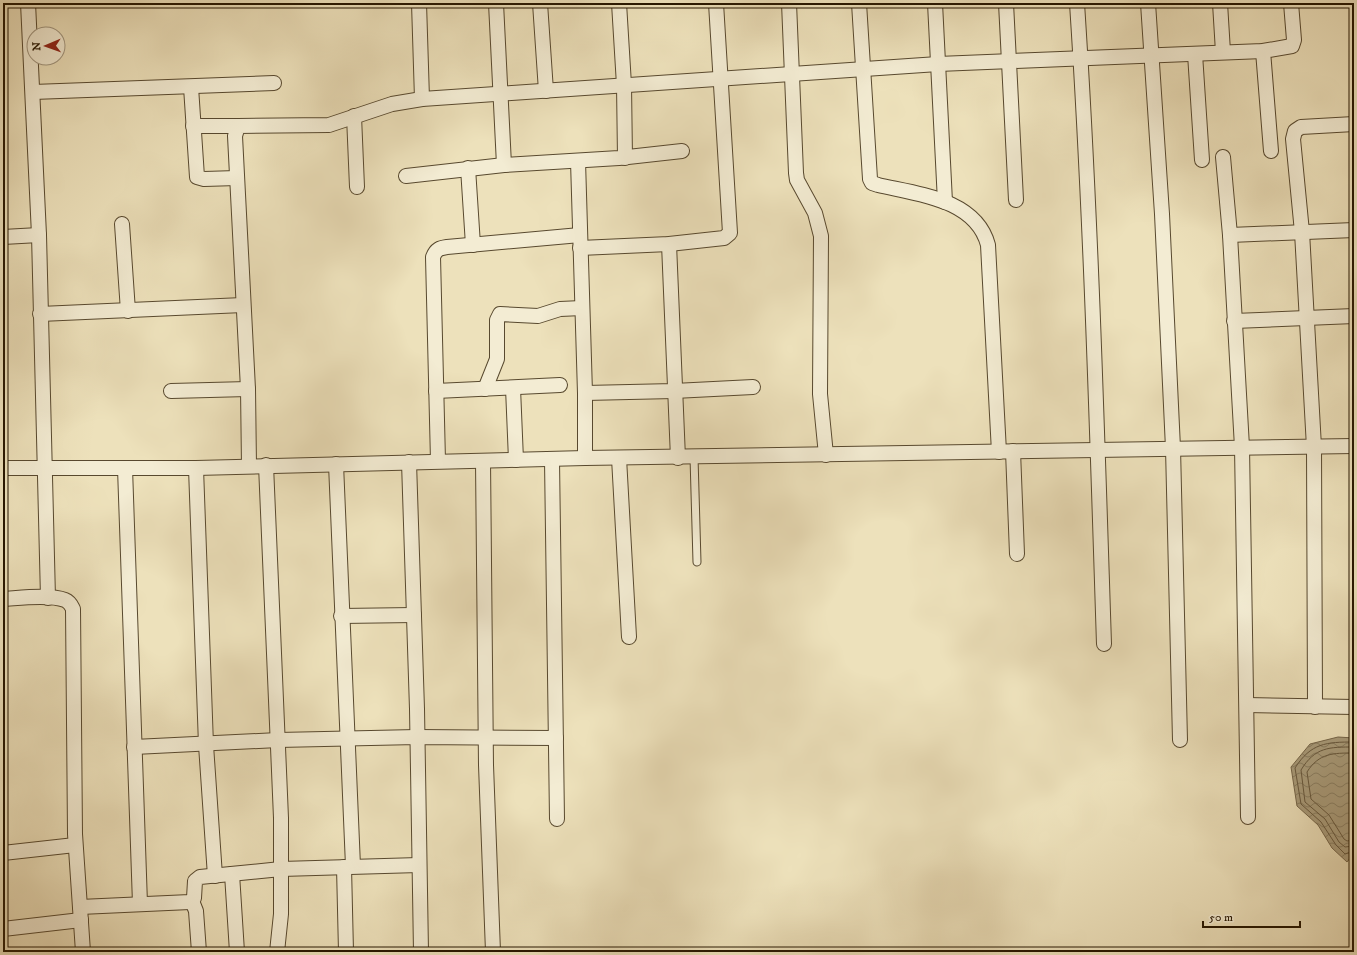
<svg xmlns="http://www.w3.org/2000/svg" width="1357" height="955" font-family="'IM FELL DW Pica',serif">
  <defs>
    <pattern id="water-waves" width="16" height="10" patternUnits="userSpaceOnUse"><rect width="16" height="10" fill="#a99c7b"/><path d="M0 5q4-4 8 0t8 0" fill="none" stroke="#897e62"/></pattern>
  </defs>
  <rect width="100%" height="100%" fill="#ede1bb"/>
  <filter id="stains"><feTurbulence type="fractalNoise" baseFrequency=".005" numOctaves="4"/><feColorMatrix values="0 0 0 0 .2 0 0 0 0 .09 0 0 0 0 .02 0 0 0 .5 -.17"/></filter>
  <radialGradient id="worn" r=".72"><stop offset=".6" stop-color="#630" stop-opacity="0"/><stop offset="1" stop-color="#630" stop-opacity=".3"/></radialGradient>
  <path fill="url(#water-waves)" stroke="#75664a" d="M1338 737 1354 738V853L1347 862 1332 848 1318 825 1297 806 1291 767 1310 744Z"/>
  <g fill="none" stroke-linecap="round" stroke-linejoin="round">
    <g stroke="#68593e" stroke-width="1">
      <path d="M1354 742C1326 742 1311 743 1295 768L1301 804 1321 822 1336 845 1345 854 1354 851"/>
      <path d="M1354 747C1329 747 1315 747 1301 770L1305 802 1325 819 1339 842 1345 847 1354 846"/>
      <path d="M1354 753C1333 753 1319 753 1307 772L1311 799 1329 815 1344 839 1347 841 1354 840"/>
    </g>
    <defs>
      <path id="lane" d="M694 457 697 562"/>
      <g id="street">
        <path d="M28 3 39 235 48 598"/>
        <path d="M419 3 422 99"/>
        <path d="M496 3 504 165"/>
        <path d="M540 3 546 91"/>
        <path d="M619 3 624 85 625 158"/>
        <path d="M789 3 796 173 797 180 815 213 821 236 820 394 826 455"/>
        <path d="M859 3 870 179 872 183 878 185C917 194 976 199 988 245L999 452"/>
        <path d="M935 3 945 202"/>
        <path d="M1006 3 1016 200"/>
        <path d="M1077 3C1091 217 1097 430 1104 644"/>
        <path d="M1148 3 1162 214 1173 448 1180 740"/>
        <path d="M1220 3 1223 52"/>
        <path d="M1263 51 1271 151"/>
        <path d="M1195 54 1202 160"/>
        <path d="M191 87 197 177 204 179 237 178"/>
        <path d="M33 92 274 83"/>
        <path d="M354 116 357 187"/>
        <path d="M193 126H238"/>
        <path d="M1223 157 1230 235 1242 447 1248 817"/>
        <path d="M578 161 585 393V458"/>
        <path d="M468 168 473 245"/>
        <path d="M406 176 504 165 619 158 682 151"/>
        <path d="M122 224 128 311"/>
        <path d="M1230 235 1354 230"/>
        <path d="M3 237 39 235"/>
        <path d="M669 244 678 458"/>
        <path d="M580 248 669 244 724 238 730 233 716 3"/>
        <path d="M40 314 243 305"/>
        <path d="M1234 321 1354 316"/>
        <path d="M513 388 516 460"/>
        <path d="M485 389 497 359V320L500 314 538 316 560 309 582 308"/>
        <path d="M171 391 248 389"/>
        <path d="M436 391 560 385"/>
        <path d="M585 393 674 391 753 387"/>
        <path d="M1013 451 1017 554"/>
        <path d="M619 458 629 637"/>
        <path d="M552 460 557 819"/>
        <path d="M438 461 433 257C436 249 440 248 447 247L580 235"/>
        <path d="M483 461 486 765 493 952"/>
        <path d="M409 462 417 709 421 952"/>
        <path d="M336 464 353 866"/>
        <path d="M266 465 281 818V914L277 952"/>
        <path d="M249 466 248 389 235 136 238 126 329 125 392 104 422 99 938 64 1263 51 1292 46 1294 40 1291 3"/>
        <path d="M3 468H196L585 458 1354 446"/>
        <path d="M125 468 140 904"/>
        <path d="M196 468 206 745 215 876"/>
        <path d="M3 599C20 598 50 594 65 600 70 602 71 605 73 609L75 834 83 952"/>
        <path d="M341 616 414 615"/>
        <path d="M1247 705 1354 707"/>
        <path d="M1315 707 1314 447 1302 232 1293 139 1295 131 1301 127 1354 124"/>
        <path d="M134 747 278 740 417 737 556 738"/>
        <path d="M3 853 75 845"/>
        <path d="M344 867 346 952"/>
        <path d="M232 874 237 952"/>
        <path d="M192 901 196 911 199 952"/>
        <path d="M80 907 190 902 194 898 195 881 200 877 281 869 419 865"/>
        <path d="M3 929 81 920"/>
      </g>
    </defs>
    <use href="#lane" stroke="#58492f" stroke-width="9"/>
    <use href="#street" stroke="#58492f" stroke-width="16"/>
    <use href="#lane" stroke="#f3ecd3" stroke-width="7"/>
    <use href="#street" stroke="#f3ecd3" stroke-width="14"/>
  </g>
  <rect width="1357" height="955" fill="none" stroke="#ede1bb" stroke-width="16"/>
  <rect x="4" y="4" width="1349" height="947" fill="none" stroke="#261600" stroke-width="2"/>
  <rect x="8" y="8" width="1341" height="939" fill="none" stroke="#261600"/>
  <g transform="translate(46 46) rotate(268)"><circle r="19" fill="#f3ecd3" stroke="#a1967f"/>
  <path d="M0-3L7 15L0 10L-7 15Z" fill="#8f2418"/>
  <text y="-6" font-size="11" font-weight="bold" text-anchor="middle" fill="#261600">N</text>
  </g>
  <path d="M1203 921v6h97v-6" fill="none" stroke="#261600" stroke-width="2"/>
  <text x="1209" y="921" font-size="12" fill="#261600" stroke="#f3ecd3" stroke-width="3" paint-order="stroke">50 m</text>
  <rect width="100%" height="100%" filter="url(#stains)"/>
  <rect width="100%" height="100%" fill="url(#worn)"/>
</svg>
